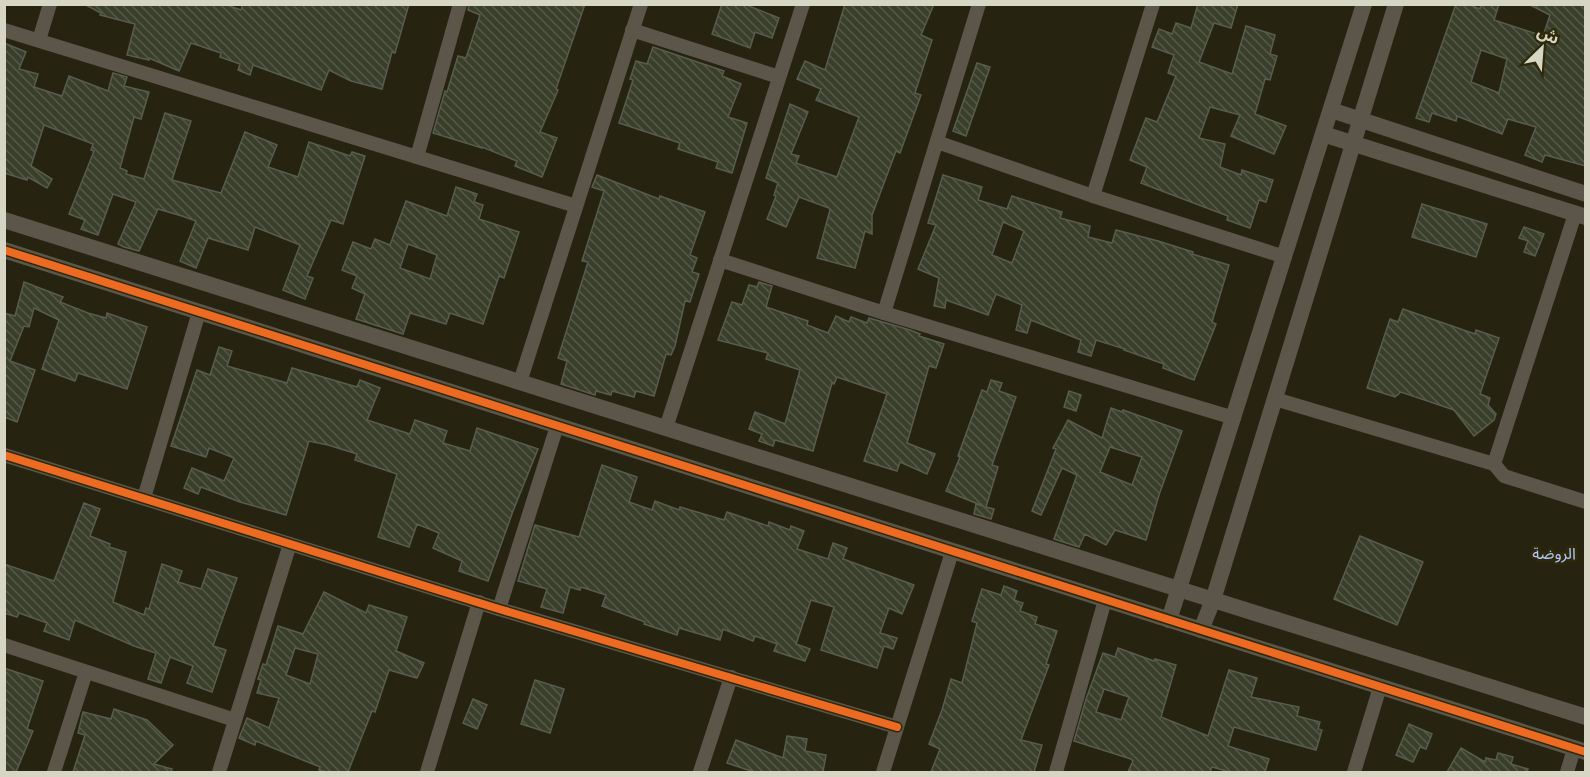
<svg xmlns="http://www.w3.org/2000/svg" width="1590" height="777" font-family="'Titillium Web','Noto Sans Arabic',sans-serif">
  <defs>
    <pattern id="building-back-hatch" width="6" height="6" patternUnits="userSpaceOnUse" patternTransform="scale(1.5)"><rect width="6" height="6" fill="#393f2a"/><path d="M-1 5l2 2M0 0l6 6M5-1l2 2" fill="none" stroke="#555a47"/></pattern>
  </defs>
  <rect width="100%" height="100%" fill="#262311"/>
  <g fill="url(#building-back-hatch)" stroke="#595c4e" stroke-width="1.5" fill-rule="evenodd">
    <path d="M84 4H224L241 10 243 4H409L395 53 392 52 382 89 351 81 329 70 321 90 253 65 250 75 238 70 240 64 220 57 221 53 191 43 179 71 149 58V60L127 55 135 24 100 15 101 13Z"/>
    <path d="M469 4H585L556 89 558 90 540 132 557 138 542 177 515 166 517 161 482 147V148L433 133 445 91 447 92 458 56 466 58 480 15 468 10Z"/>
    <path d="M722 4H744L779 18 772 38 755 32 750 48 712 34Z"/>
    <path d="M845 4H934L921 35 932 40 915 93 921 95 900 153 896 151 872 215V234L865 231 855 268 817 258 830 210 829 208 799 197 786 227 767 219 776 196 774 195 778 183 766 178 790 104 808 112 791 154 799 156 796 163 837 177 859 117 816 100 821 89 797 79 805 61 825 70Z"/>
    <path d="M1198 4H1238L1231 28 1214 23 1199 62 1232 74 1246 26 1275 35 1270 54 1277 56 1270 80 1265 79 1255 114 1286 126 1274 154 1231 136 1240 115 1210 107 1199 138 1225 144 1220 167 1241 175 1242 170 1273 180 1266 202 1259 200 1250 228 1227 220 1228 216 1141 183 1147 167 1130 160 1146 118 1157 122 1176 76 1168 73 1174 55 1152 47 1159 29 1172 34 1176 23 1191 28Z"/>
    <path d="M1456 4H1467L1480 9 1481 4H1499L1494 20 1543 36 1550 15 1528 4H1586V166L1545 155 1542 162 1525 155 1536 127 1508 119 1502 134 1457 116 1456 121 1432 113 1429 122 1416 118ZM1481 50 1507 59 1499 93 1471 82Z"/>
    <path d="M4 43 26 52 19 69 38 74 34 87 62 96 69 76 108 91 113 73 127 77 124 86 149 92 141 119 134 117 120 168 127 171 126 174 144 179 165 113 191 121 172 180 221 193 245 132 277 145 268 167 298 177 309 142 350 156 352 152 365 156 343 224 331 220 307 276 313 278 305 299 283 290 300 245 255 227 248 250 208 238 196 268 180 261 196 221 182 216 158 209 139 251 124 247 118 244 136 202 113 194 98 235 81 229 85 220 69 214 94 151 91 150 93 144 44 125 31 166 52 179 47 188 28 177 27 180 4 173Z"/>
    <path d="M653 47 724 71 722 76 741 84 728 117 747 123 732 173 716 168 718 162 678 149 680 143 619 123 633 80 630 79 636 61 647 64Z"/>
    <path d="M977 63 990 67 966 136 953 131Z"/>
    <path d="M597 175 659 199 660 196 705 212 690 255 697 258 692 272 699 274 690 302 685 301 675 346 671 355 666 354 654 396 636 391 634 397 612 391 611 395 596 391 595 395 561 384 567 361 558 358 588 262 582 261 604 191 592 187Z"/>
    <path d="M943 175 982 187 978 200 1007 209 1012 196 1062 212 1060 218 1090 226 1088 237 1112 243 1116 230 1158 241 1193 252 1192 254 1229 265 1212 322 1216 324 1194 380 1163 368 1164 364 1124 350 1125 349 1096 340 1091 356 1078 352 1081 340 1031 320 1027 333 1016 330 1022 305 996 294 988 315 946 300 945 308 934 306 939 278 918 269 936 225 928 223ZM1003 222 1024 231 1012 263 992 255Z"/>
    <path d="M456 187 477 194 474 202 483 205 479 219 519 232 504 278 499 276 483 324 450 313 446 324 410 313 403 334 356 319 365 294 352 288 357 276 342 270 353 242 371 249 375 239 390 245 406 201 447 216ZM408 244 437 255 430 279 400 268Z"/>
    <path d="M1422 204 1487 224 1476 257 1412 237Z"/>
    <path d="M1524 227 1544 234 1535 256 1524 252 1528 241 1519 238Z"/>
    <path d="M24 282 63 297 60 302 88 313 106 318 107 313 147 327 127 389 78 373 75 381 42 369 59 320 34 308 29 327 24 326 10 361 35 370 17 422 4 417V313L15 316Z"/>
    <path d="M759 282 772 286 766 307 808 321 807 325 828 333 836 316 849 322 851 317 867 323 869 318 910 330 920 334 919 336 944 344 936 368 929 366 907 443 935 454 927 474 900 462 897 471 864 461 887 394 837 377 834 384 832 383 813 451 775 440 773 446 759 441 762 434 749 429 755 412 785 424 800 370 766 359 768 353 718 340 732 302 742 305 749 285 757 287Z"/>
    <path d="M1403 309 1475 334 1476 330 1499 338 1480 394 1490 398 1488 405 1496 414 1494 420 1474 436 1454 410 1401 392 1395 397 1367 388 1390 319 1398 322Z"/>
    <path d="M219 347 232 351 227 366 287 383 292 368 357 387 360 380 380 388 367 420 410 434 415 420 447 431 443 443 470 451 477 428 538 449 513 511 488 581 459 571 462 561 433 548 439 533 417 524 409 547 378 537 397 474 355 460 357 454 328 445 309 441 286 515 240 502 201 487 198 494 184 488 192 468 224 481 234 458 209 448 206 457 171 446 197 370 210 375Z"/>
    <path d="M991 380 1002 383 999 391 1016 397 992 465 998 467 986 507 994 509 991 519 974 514 976 504 983 506 946 491 960 457 958 456 982 390 987 392Z"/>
    <path d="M1069 391 1081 395 1076 411 1064 407Z"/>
    <path d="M1111 408 1122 412 1123 410 1182 431 1159 495 1146 540 1115 530 1106 545 1085 534 1079 547 1054 539 1077 475 1062 468 1041 515 1032 511 1056 449 1053 448 1068 420 1102 438ZM1110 447 1142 457 1132 485 1100 472Z"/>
    <path d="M602 465 637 477 629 502 652 510 655 501 679 510 680 507 724 520 727 512 768 526 769 522 790 530 791 526 804 531 797 549 828 559 833 543 847 548 843 559 914 585 902 614 889 608 880 633 897 638 893 649 884 646 877 668 821 650 834 607 811 600 796 644 810 649 805 661 774 651 777 644 755 636 753 641 723 629 720 640 679 628 677 635 644 624 645 622 602 606 606 595 581 587 580 590 570 587 563 613 541 607 547 589 518 581 535 525 579 537Z"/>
    <path d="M84 503 100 509 90 536 110 544 109 547 126 552 113 602 144 615 146 608 149 609 162 564 182 571 178 582 201 589 208 569 237 578 213 646 226 650 212 692 187 683 193 666 170 657 161 683 148 679 156 653 134 646 75 620 69 640 44 631 47 623 19 613 17 617 4 613V564L54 581Z"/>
    <path d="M1360 536 1423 562 1397 625 1334 599Z"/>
    <path d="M1004 586 1017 591 1014 600 1023 603 1020 611 1037 617 1035 624 1057 631 1046 664 1049 665 1021 740 1042 745 1034 772H931L940 749 929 744 942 710 951 679 962 683 977 623 972 621 982 589 1001 595Z"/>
    <path d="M324 592 366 613 369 605 407 617 396 651 424 663 417 678 389 670 375 712 372 711 348 772H327L319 770 320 767 256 741 255 745 239 738 247 718 269 728 279 698 257 693 261 680 258 679 263 664 266 665 278 626 303 634ZM295 648 318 654 310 684 286 675Z"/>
    <path d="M1118 648 1154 661 1155 659 1176 665 1161 717 1208 736 1229 670 1257 678 1251 697 1299 707 1297 716 1320 722 1318 729 1322 730 1316 750 1234 727 1228 746 1269 759 1265 772H1230L1212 767 1210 772H1128L1133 761 1131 759 1074 741 1086 699 1103 653 1115 657ZM1104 689 1129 697 1121 720 1096 712Z"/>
    <path d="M4 668 43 681 27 729 33 731 16 772H4Z"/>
    <path d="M535 680 564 689 550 733 521 724Z"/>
    <path d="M473 699 487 705 477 729 463 723Z"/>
    <path d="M114 709 147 720 173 745 154 764 172 769 171 772H73L85 735 78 733 83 712 111 719Z"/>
    <path d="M1409 724 1432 734 1426 749 1420 747 1413 762 1396 755Z"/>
    <path d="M787 736 807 739 805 751 826 755 823 772H754L727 763 736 740 783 758Z"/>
    <path d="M1461 748 1485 762 1486 758 1496 760 1498 753 1513 757 1511 764 1528 769 1527 772H1447Z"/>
  </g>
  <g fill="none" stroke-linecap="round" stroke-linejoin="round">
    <g stroke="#5c5549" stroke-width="14">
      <path d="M4 30 576 206"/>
      <path d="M632 30 779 77"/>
      <path d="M39 40 50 4"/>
      <path d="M937 142 1093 196 1285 257"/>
      <path d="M417 157 460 4"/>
      <path d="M1093 196 1153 4"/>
      <path d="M720 260 884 313 1234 418"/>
      <path d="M884 313 979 4"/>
      <path d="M520 382 641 4"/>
      <path d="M1275 399 1494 464 1575 214"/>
      <path d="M666 428 803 4"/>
      <path d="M4 455 499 609 897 727"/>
      <path d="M1494 464 1504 476 1586 502"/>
      <path d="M144 498 199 312"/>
      <path d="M499 609 557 426"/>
      <path d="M4 645 235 720"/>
      <path d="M54 772 86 672"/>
      <path d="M219 772 290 544"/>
      <path d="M427 772 479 602"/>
      <path d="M700 772 731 677"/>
      <path d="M883 772 952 552"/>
      <path d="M1056 772 1105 600"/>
      <path d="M1354 772 1380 687"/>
      <path d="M1567 772 1574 749"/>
    </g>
    <g stroke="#5c5549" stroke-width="16">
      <path d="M1331 110 1586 194"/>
      <path d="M1323 134 1586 217"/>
      <path d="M4 220 1586 717"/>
      <path d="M4 250 1586 752"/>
      <path d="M1169 620 1364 4"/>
      <path d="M1201 630 1213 600 1396 4"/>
    </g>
    <defs>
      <g id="cycleway">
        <path d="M4 250 1586 752"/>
        <path d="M4 455 499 609 897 727"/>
      </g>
    </defs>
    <use href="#cycleway" stroke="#2e2909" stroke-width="11"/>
    <use href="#cycleway" stroke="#ed6a23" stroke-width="8"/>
  </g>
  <g text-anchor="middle" stroke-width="6" stroke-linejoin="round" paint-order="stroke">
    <g font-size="16" fill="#b1c7fd" stroke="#2e2909">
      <text x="1554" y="559">الروضة</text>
    </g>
  </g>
  <rect width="1590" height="777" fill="none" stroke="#d7d5c3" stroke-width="12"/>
  <g transform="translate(1542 48) rotate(25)" stroke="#2e2909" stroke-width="4.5" paint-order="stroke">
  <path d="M0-4.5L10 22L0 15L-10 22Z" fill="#d7d5c3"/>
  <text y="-9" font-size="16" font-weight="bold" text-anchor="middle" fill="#d7d5c3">ش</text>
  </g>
</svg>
